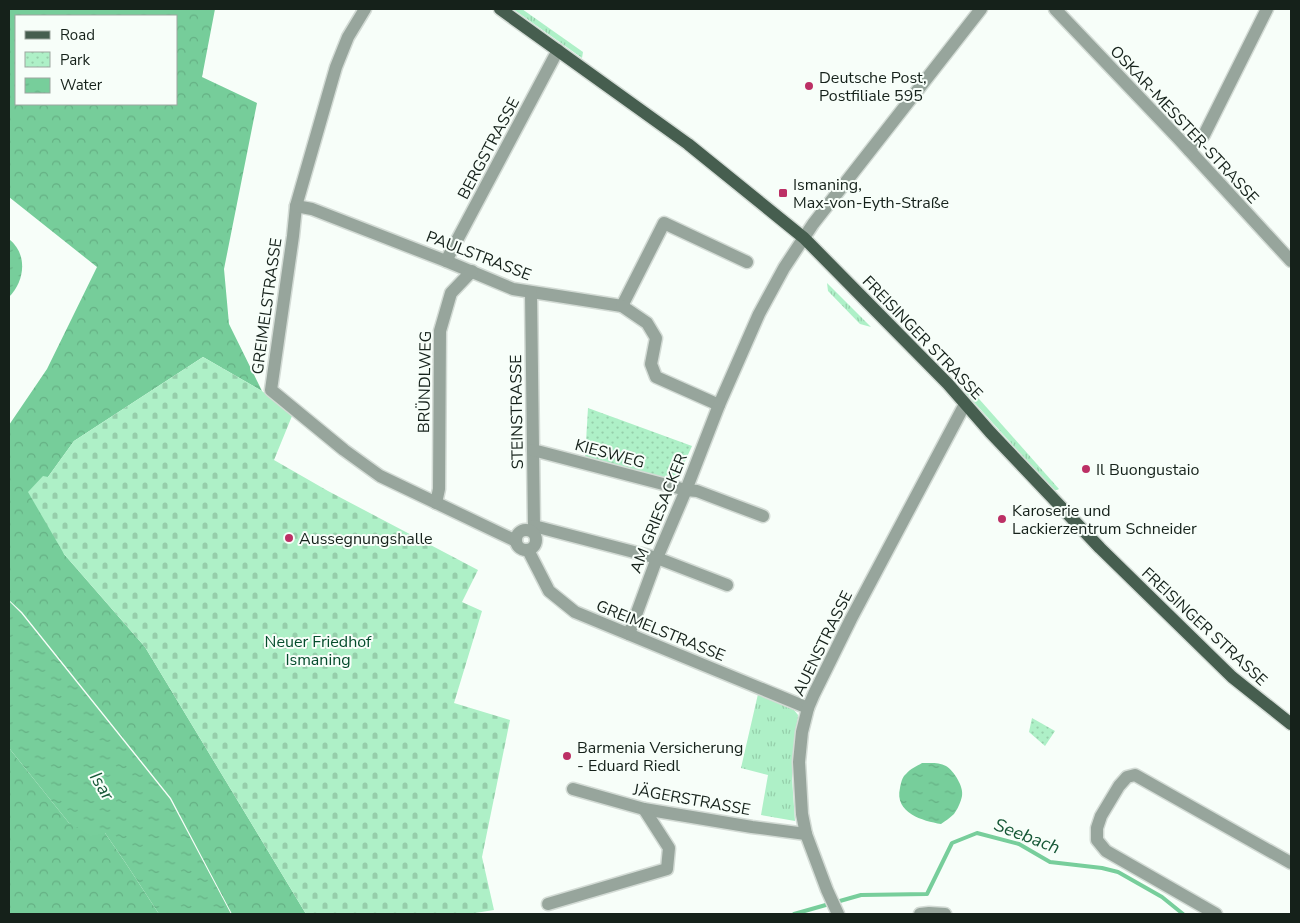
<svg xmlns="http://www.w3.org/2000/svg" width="1300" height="923" font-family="'Nunito Sans',sans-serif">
  <defs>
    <pattern id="grass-tufts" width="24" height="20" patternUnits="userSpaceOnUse" patternTransform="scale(1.25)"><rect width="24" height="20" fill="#aef0c7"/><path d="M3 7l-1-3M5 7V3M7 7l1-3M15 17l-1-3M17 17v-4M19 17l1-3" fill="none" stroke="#95ceaa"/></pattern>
    <pattern id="forest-crowns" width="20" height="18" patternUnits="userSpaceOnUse" patternTransform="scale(1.25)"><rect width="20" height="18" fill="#76cd9a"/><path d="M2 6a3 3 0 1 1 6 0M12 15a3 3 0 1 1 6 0" fill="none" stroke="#65b084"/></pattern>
    <pattern id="cemetery-stones" width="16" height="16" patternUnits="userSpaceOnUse" patternTransform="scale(1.25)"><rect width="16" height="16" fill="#aef0c7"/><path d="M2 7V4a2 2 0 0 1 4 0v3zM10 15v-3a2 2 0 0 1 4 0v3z" fill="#95ceaa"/></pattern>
    <pattern id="park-dots" width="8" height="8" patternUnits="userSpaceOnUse" patternTransform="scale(1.25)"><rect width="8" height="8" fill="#aef0c7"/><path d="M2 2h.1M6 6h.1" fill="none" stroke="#95ceaa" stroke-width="1.8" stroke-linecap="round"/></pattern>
    <pattern id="water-ripples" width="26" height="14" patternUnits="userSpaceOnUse" patternTransform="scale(1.25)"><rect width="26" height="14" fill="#77ce9b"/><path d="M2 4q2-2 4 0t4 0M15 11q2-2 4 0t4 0" fill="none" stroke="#66b185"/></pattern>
  </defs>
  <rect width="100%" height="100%" fill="#f7fef9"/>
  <g fill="url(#grass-tufts)">
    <path d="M513 9H522L583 52 582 58Z"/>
    <path d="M827 283 871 327 860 324 828 291Z"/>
    <path d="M964 382 1059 489 1057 490H1053L963 390 962 384Z"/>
    <path d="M758 694 794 710 798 715 792 778 795 821 761 815 768 775 741 768Z"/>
  </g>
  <g fill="url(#forest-crowns)" fill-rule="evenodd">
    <path d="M9 9H215L202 77 257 103 224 269 229 324 262 391 203 357 74 441 48 477 64 554 145 647 306 914H232L171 798 22 612 9 600V425L47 369 97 267 9 197ZM16 16H176V104H16Z"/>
    <path d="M9 748 69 823 105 833 125 862 159 914H9Z"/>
  </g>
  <path fill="url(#cemetery-stones)" d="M203 357 262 391 292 416 274 460 328 491 478 570 462 602 482 611 454 703 510 720 482 857 494 910 469 914H306L145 647 64 554 28 492 43 476 48 477 74 441Z"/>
  <g fill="url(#park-dots)">
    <path d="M588 408 692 446 676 481 585 459Z"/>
    <path d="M1032 718 1055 731 1045 746 1029 732Z"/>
  </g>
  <g fill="url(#water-ripples)">
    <path d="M9 239C28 254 25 281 9 297Z"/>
    <path d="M9 601 21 613 170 799 231 914H159L125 862 105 833 91 836 69 823 9 748Z"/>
    <path d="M922 763C930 763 939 762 946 766 954 771 964 787 962 796 961 802 957 810 954 814 950 818 945 821 941 824 923 821 894 813 900 788 901 783 902 777 906 774 910 769 917 766 922 763Z"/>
  </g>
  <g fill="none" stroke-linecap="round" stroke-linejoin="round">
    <path stroke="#77ce9b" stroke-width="4" d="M794 914 861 895 927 894 952 843 977 833 1019 844 1050 862 1102 868 1118 872 1162 897 1183 914"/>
    <defs>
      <g id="minor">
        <path d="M365 9 348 37 336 67 296 206 293 236 271 390 344 450 380 476 516 541"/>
        <path d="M1055 9 1178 138 1291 261"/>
        <path d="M1189 150 1204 135 1267 9"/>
        <path d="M296 206 312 209 446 261 513 289 622 306 664 223 747 262"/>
        <path d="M446 261 558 50"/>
        <path d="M531 293 534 526 532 531"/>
        <path d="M622 306 647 323 656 338 651 364 656 377 719 405"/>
        <path d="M533 450 686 490 697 491 763 516"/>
        <path d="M436 503 439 489 440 331 451 293 472 271"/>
        <path d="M534 526 657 558 727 585"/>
        <circle cx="526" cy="540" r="10"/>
        <path d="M528 550 549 591 575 612 808 708"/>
        <path d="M629 634 657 558 686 490 719 405 759 314 784 268 813 224 981 9"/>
        <path d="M573 789 644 809 752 827 806 834"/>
        <path d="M548 904 667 869 669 848 644 809"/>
        <path d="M838 914 827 890 806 834 802 814 799 762 802 732 808 708 814 694 851 619 965 404"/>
        <path d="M920 914 929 913 945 914"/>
        <path d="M1216 914 1106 851 1097 840V828L1101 816 1119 786 1127 777 1135 775 1291 863"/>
      </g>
      <path id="major" d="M500 9 688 144 804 238 948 384 990 432 1100 548 1232 677 1291 724"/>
    </defs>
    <use href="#minor" stroke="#d3dbd5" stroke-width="15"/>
    <use href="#major" stroke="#d3dbd5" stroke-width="15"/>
    <use href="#minor" stroke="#97a59c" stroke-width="12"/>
    <use href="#major" stroke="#465e4f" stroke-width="12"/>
  </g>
  <g fill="#bc3065" stroke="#f7fef9" stroke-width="2">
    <circle cx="809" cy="86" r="5"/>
    <rect x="778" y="188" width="10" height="10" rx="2.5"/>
    <circle cx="1086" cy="469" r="5"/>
    <circle cx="1002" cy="519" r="5"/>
    <circle cx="289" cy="538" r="5"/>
    <circle cx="567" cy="756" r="5"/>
  </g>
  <g text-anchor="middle" stroke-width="4" stroke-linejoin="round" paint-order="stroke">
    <g font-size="16" fill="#15211a" stroke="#f7fef9" text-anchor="start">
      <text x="819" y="83">Deutsche Post,<tspan x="819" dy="18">Postfiliale 595</tspan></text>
      <text x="793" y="190">Ismaning,<tspan x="793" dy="18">Max-von-Eyth-Straße</tspan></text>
      <text x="1096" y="475">Il Buongustaio</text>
      <text x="1012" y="516">Karoserie und<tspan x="1012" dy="18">Lackierzentrum Schneider</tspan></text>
      <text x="299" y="544">Aussegnungshalle</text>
      <text x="577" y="753">Barmenia Versicherung<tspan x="577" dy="18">- Eduard Riedl</tspan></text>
    </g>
    <g font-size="16" fill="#15211a" stroke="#f7fef9">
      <text transform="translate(1185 124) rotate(47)" y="6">OSKAR-MESSTER-STRASSE</text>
      <text transform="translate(488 148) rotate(-62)" y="6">BERGSTRASSE</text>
      <text transform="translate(479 255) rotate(21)" y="6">PAULSTRASSE</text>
      <text transform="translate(266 306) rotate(-82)" y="6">GREIMELSTRASSE</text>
      <text transform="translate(923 337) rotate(46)" y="6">FREISINGER STRASSE</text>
      <text transform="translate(424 382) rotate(-89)" y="6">BRÜNDLWEG</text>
      <text transform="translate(516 412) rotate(-91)" y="6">STEINSTRASSE</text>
      <text transform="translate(610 453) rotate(15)" y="6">KIESWEG</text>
      <text transform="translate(658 513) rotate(-68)" y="6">AM GRIESACKER</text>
      <text transform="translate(1205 626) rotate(43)" y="6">FREISINGER STRASSE</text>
      <text transform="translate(661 630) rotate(22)" y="6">GREIMELSTRASSE</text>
      <text transform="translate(822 643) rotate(-64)" y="6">AUENSTRASSE</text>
      <text transform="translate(692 799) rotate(10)" y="6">JÄGERSTRASSE</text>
    </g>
    <g font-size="16" fill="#044c2c" stroke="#f7fef9">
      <text x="318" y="647">Neuer Friedhof<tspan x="318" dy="18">Ismaning</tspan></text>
    </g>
    <g font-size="18" font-style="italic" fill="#165736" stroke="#f7fef9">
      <text transform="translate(102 786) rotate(59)" y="6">Isar</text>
      <text transform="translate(1027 836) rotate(21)" y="6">Seebach</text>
    </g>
  </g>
  <rect width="1300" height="923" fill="none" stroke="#15211a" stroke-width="20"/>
  <rect x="15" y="15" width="162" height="90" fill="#f7fef9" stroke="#9da6a0"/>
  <rect x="25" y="31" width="25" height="8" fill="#465e4f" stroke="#9da6a0"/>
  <text x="60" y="40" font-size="15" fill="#15211a">Road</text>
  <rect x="25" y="52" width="25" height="15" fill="url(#park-dots)" stroke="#9da6a0"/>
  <text x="60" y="65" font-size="15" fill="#15211a">Park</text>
  <rect x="25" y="78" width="25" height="15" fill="url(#water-ripples)" stroke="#9da6a0"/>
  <text x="60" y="90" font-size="15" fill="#15211a">Water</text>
</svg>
